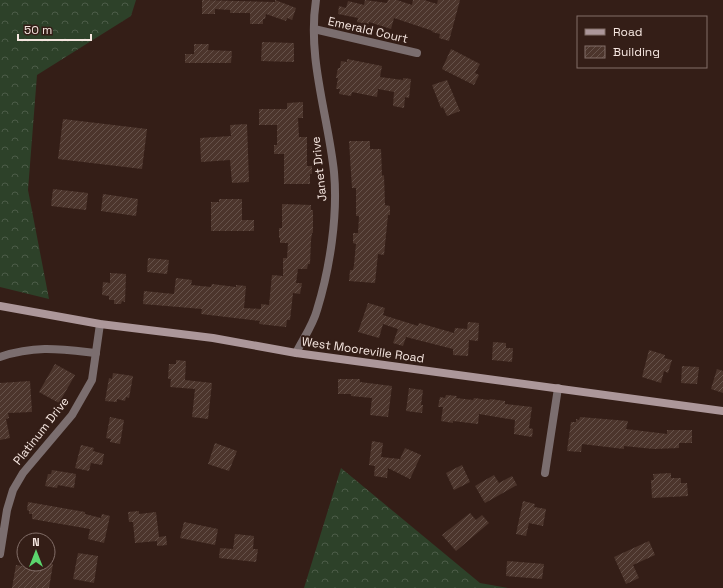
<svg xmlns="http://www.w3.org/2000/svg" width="723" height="588" font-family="'Space Grotesk',sans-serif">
  <defs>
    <pattern id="forest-crowns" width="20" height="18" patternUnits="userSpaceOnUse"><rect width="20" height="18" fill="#2d4129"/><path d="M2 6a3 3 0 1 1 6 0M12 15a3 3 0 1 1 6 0" fill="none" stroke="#4c5c48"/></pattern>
    <pattern id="building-hatch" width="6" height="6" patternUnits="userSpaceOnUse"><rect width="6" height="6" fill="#4c352c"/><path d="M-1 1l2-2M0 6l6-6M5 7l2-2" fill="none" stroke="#66524a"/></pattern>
  </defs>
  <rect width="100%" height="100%" fill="#341e17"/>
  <g fill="url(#forest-crowns)">
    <path d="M0 0H136L131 16 37 75 28 190 49 299 0 287Z"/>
    <path d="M341 468 480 583 508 588H304Z"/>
  </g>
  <g fill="url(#building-hatch)">
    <path d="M202 0 275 2V0L296 8 292 20 287 18 286 21 266 14 265 19H263V24H250V13H230V10L215 9V14H202Z"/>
    <path d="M365 0 387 3 388 0H397L412 5 413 0H424L437 4 438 0H460L449 41 439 38 440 34 432 32 433 31 394 18 391 29 369 22V24L357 22 358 18 338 14 339 6 346 8 348 1 364 5Z"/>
    <path d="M262 42 294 43V62L261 61Z"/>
    <path d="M194 44H209L208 50 232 51 231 63H185V54H194Z"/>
    <path d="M451 49 480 64 475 73 479 75 474 85 442 69Z"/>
    <path d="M347 59 382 66 380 77 403 80V78L411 79 409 98 405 97 404 108 393 106 394 92 378 89 377 97 352 92 351 96 339 94 340 89H336L338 78H336L338 68H340L341 61 347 62Z"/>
    <path d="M447 80 460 111 447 116 443 107 441 108 432 85Z"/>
    <path d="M303 102V118H298L299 137H307V166H312V174H310V184H284V154H274V145H277V125H259V109H287V103Z"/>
    <path d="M63 119 147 129 142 169 58 159Z"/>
    <path d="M247 124 249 182 232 183 230 160 201 162 200 138 231 136 230 125Z"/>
    <path d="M349 141H370V149H381L382 176 384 175 385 205 390 206V215H388L384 255 378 254 375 283 349 281 350 270H353L354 265 356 244 353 243V233H358L359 216H356V188H352Z"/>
    <path d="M53 189 88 193 86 210 51 206Z"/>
    <path d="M103 194 138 199 136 216 101 211Z"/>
    <path d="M219 199H242V220H254V231H211V202H219Z"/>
    <path d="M282 204 311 205V210H313V233H312L311 240 310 264H308L307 269H298L296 283H302L300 294 293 293 290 320H287L286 327 259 324 260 321 201 314 202 309 143 304 144 291 174 294 176 278 192 280 191 285 211 287 212 284 236 287V285L246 286 244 308 261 309V304L269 305 272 275 283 276V258H287L288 243H280V238H279V228H282Z"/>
    <path d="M148 258 169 260 167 274 147 272Z"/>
    <path d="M110 273 126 274 125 302 122 301 121 304H114V300H109V296L102 295 103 282 110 283Z"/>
    <path d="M368 303 385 308 383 315 418 326 419 323 454 333 455 328 467 329 468 322 479 323 478 341 469 340 468 356 453 355V349L406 337 403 346 393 343 398 329 383 324 379 338 358 332Z"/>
    <path d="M493 342 506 343V348H513L512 362 492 360Z"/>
    <path d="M649 350 665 355 664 358 672 360 668 373 664 371 661 383 642 377Z"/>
    <path d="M176 360 186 361 185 380 212 383 208 419 192 417 195 389 170 387 171 379H168L169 364H176Z"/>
    <path d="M55 364 75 375 59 403 39 392Z"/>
    <path d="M682 366 699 367 697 384 681 383Z"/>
    <path d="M717 369 723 371V393L711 389Z"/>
    <path d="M113 373 133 376 129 398 126 397 125 401 117 399V402L105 401 109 378 112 379Z"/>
    <path d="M338 379H360V382L392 386 388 417 370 415 372 398 351 396V394H338Z"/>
    <path d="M30 381 32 412 8 413 9 418 6 419 10 438 0 440V383Z"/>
    <path d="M409 388 423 390 421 405H423L422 413 406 411Z"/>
    <path d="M446 395 457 396 456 398 473 400 474 398 489 400 490 399 505 401V404L532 407 529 428 533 429 532 437 514 434 515 420 479 414 478 424 453 421V423L441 421 443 407H438L440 397 445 398Z"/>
    <path d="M110 417 124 420 120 444 110 442 111 439 106 438Z"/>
    <path d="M580 417 628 421 626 429 667 434V430H692V443H679V448L654 449 624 446V449L582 444 581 452 567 451 571 422H576V419L579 420Z"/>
    <path d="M372 441 383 443 381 457 400 459 405 448 421 455 410 479 388 468 387 478 374 476 375 466 369 465Z"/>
    <path d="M215 443 237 451 229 471 208 464Z"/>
    <path d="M81 445 94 448 93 451 104 454 102 465 91 463 89 471 75 468Z"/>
    <path d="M462 465 470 482 454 490 446 473Z"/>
    <path d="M52 470 76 474 74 488 58 485 57 488 45 486 48 474H51Z"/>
    <path d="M671 473V478H681V483H687L688 496 652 498 651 480H654L653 474Z"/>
    <path d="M494 475 499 483 512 476 517 485 485 503 475 486Z"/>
    <path d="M523 501 535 504 534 507 546 509 543 526 529 523 526 536 516 534Z"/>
    <path d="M28 502 85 512V514L101 518 102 514 110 516 104 543 88 539 90 529 32 519V514H29V511L27 510Z"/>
    <path d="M139 511V514L156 512 159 537 166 536 167 545 157 546V541L135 543 133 522H129L128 512Z"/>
    <path d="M470 513 476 520 482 515 489 523 456 551 442 535Z"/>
    <path d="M184 522 218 529 215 545 180 538Z"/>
    <path d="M235 534 254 536 253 549H258L256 562 219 558 220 548 233 549Z"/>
    <path d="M649 541 655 555 633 565 639 578 626 584 614 557Z"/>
    <path d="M78 553 98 556 94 583 73 579Z"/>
    <path d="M507 561 544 564 542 579 506 576Z"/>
    <path d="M29 564H53L49 588H12L16 565 29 567Z"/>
  </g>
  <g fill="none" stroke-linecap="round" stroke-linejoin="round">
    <g stroke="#7b6e6f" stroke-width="8">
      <path d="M314 29 417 53"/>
      <path d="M296 353C303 339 313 325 317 310 330 268 338 215 334 172 328 115 307 58 316 0"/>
      <path d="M0 357C35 345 60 349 96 353"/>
      <path d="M545 473 558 388"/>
      <path d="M0 554 7 510 13 490 23 473 72 415 92 380 100 324"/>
    </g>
    <path stroke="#ac979a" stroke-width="8" d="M0 306 100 324 213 338 296 353 723 411"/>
  </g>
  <g text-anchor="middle" stroke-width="4" stroke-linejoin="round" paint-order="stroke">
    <g font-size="12" fill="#f6e7e1" stroke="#341e17">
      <text transform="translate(368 30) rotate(13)" y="4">Emerald Court</text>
      <text transform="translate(319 169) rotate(-96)" y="4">Janet Drive</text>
      <text transform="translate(363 350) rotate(8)" y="4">West Mooreville Road</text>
      <text transform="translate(41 431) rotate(-52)" y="4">Platinum Drive</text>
    </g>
  </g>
  <rect x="577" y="16" width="130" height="52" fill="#341e17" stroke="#826e68"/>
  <rect x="585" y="29" width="20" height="6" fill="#ac979a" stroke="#826e68"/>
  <text x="613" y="36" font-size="12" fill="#f6e7e1">Road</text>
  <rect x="585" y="46" width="20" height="12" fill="url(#building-hatch)" stroke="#826e68"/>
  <text x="613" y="56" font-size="12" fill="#f6e7e1">Building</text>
  <g transform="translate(36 552)"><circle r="19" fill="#341e17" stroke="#826e68"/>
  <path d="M0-3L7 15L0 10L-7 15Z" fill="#5bd56d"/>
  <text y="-6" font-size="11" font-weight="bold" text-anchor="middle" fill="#f6e7e1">N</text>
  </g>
  <path d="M18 34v6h73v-6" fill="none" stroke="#f6e7e1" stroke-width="2"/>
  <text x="24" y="34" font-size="12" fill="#f6e7e1" stroke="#341e17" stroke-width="3" paint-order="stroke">50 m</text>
</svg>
